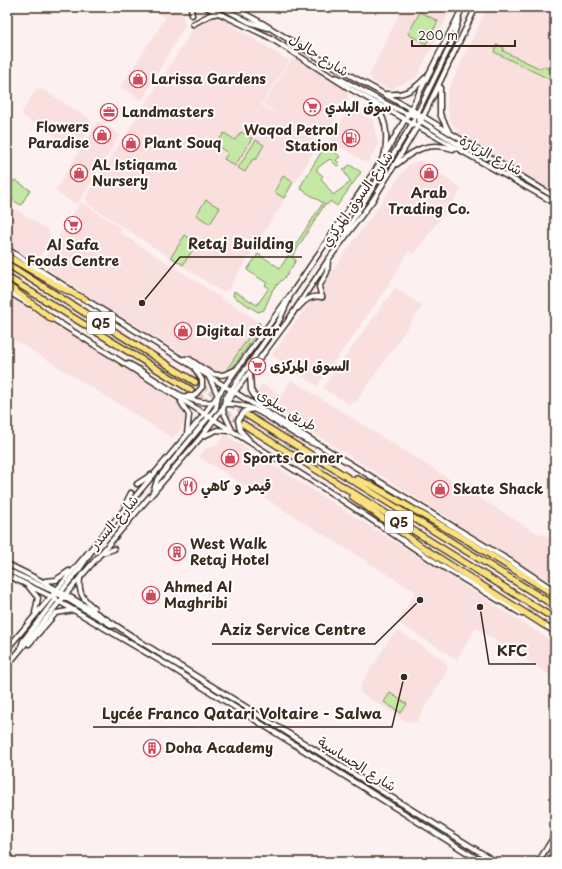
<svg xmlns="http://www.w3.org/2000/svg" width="562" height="869" font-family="'Playpen Sans','Playpen Sans Arabic',sans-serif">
  <rect width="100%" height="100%" fill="#fcf0f0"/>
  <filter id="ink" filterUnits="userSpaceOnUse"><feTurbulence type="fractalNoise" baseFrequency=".025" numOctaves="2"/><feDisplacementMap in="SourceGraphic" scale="8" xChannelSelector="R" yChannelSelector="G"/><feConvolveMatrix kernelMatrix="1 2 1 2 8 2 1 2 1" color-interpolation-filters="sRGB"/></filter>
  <g filter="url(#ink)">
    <g fill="#f9dfdd">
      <path d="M145 7H181L185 25 142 100 121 87 166 17Z"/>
      <path d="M403 7H452L416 78 390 89 375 83 369 76Z"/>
      <path d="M488 7H530L555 19V194L536 181 460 134 450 120 447 105 448 90Z"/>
      <path d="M216 15 289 61 261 105 284 118 263 104 293 57 346 90 348 98 328 131 318 135 316 138 318 145 228 290 222 292 88 204 86 197 196 25Z"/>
      <path d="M42 89 90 119 91 126 79 145 72 147 24 117 22 112 36 90Z"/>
      <path d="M351 105 373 121 378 146 367 163 329 140Z"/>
      <path d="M98 121 120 135 77 205 55 191Z"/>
      <path d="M422 161 462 189 414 254 409 251 382 295 317 386 272 355 409 164Z"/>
      <path d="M81 202 121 228 119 232 259 322 225 372 218 374 190 358 107 308 48 269 43 261Z"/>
      <path d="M7 204 48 230 51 240 39 258 31 259 7 244Z"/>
      <path d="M395 288 422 306 356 402 348 404 323 388Z"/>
      <path d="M7 292 101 351 181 405 184 410V421L180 430 173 438 7 335Z"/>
      <path d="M291 380 539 535 541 533 555 542V585L255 396 262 384 282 396Z"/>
      <path d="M225 435 555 643V678L476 628 457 659 397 622 416 592 199 457 205 449 217 446Z"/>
      <path d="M400 632 445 661 448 669 416 722H408L361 693 360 686 393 634Z"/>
    </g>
    <g fill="#c4e9a4" stroke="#808a61">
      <path d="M420 12 438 21 426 44 408 34Z"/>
      <path d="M497 44 504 48 503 51 541 69 543 66 555 72V82L494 52Z"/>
      <path d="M241 132 252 138 235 166 224 159 228 153 216 145 224 133 235 140Z"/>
      <path d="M256 140 264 145 256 159 252 160 245 172 238 168Z"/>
      <path d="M324 150C331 150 337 152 340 157L336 160 340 164 337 166 330 159 317 168V171L323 176 321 178 333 195 351 182 343 170 350 165 361 172 337 206 330 201 327 205 325 204 292 257 296 260 287 275 273 289 264 310 258 312 233 296 234 291 257 305 269 288 265 285 267 283 247 270 258 254 280 268 323 203 301 189 300 187 320 154Z"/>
      <path d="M283 176 293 182 284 198 274 192Z"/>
      <path d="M15 180 30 190 21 205 12 200 10 193 7 191V188L12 187 10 183 12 181 13 182Z"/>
      <path d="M206 200 220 208 210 224 196 215Z"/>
      <path d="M185 235 197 243 183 265 171 257Z"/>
      <path d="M259 322 261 327 233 367 225 372Z"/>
      <path d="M390 693 407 704 401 713 384 702Z"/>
    </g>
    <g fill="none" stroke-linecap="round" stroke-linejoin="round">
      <g stroke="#d5c8c6" stroke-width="5.5" stroke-dasharray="5.5 3" stroke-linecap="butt">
        <path d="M195 382 247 415"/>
        <path d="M191 390 241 423"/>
      </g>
      <defs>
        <g id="secondary">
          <path d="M191 7 192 15"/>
          <path d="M206 7 269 37 349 88 555 203"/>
          <path d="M221 7 249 22 268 28"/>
          <path d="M232 7 262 23 317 57 411 109 555 197"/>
          <path d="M193 24 210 15 218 13"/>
          <path d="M336 77C356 85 406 119 423 117"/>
          <path d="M440 87V114L449 132"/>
          <path d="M387 94C403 96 414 90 425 78"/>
          <path d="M373 102C386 117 388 133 385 152"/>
          <path d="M417 114 451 44 459 18"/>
          <path d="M419 120 464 148 486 158"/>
          <path d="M397 164C415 149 430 141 453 149"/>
          <path d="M344 234 412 124 415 117 411 109"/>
          <path d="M7 249 71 290"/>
          <path d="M7 291 29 304"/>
          <path d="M322 297 319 287 327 272 328 260"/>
          <path d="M83 298 334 454 510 561 555 591"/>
          <path d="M298 308C305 300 311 295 322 297"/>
          <path d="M50 317 336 496 438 564 522 614"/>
          <path d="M184 359H189C206 370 215 382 235 370"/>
          <path d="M129 364C154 376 185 407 214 402"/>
          <path d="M250 374 251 390 260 406"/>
          <path d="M186 396H194L202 387V380L195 369"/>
          <path d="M181 402 189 415 187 434"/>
          <path d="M226 404C261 402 283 433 315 444"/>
          <path d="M232 430 223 411 225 399 279 321 289 299"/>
          <path d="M203 436 217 430 229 431"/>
          <path d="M249 440 240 430 238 420 245 411 254 409"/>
          <path d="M137 484 151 475"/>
          <path d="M153 493 157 480 216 408 218 395 209 377"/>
          <path d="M125 505 131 493"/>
          <path d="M102 553 114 549"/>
          <path d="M7 564C54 586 94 610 136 639L496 862"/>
          <path d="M7 570 57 593"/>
          <path d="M7 575 48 595 169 666 482 862"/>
          <path d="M80 579C78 593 83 599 94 608"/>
          <path d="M45 581 56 580 69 571"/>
          <path d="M29 587 38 598 35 613"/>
          <path d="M60 593 81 567 95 546"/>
          <path d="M53 595 57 594 64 597 113 626"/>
          <path d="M542 624 555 632"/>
          <path d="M29 644 56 613 74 610"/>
          <path d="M21 647 23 641 56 598"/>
          <path d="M7 649 202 417 292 293 378 166 411 109 463 7"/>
          <path d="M7 666 66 594 201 437 287 322 328 260 373 200 394 166 423 117 476 7"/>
          <path d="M538 862 555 835"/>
          <path d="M545 862 555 845"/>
          <path d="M552 862 555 857"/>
        </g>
        <g id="highway">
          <path d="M7 256 62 288 85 299"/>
          <path d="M7 264 195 382"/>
          <path d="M7 277 191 390"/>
          <path d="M7 285 52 319"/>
          <path d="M247 415 555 606"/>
          <path d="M243 424 555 619"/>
          <path d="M357 479 371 485 468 541 555 595"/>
          <path d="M352 496 419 545 544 625"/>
        </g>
      </defs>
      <use href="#secondary" stroke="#3b2a1e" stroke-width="7"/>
      <use href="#highway" stroke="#3b2a1e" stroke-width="8"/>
      <use href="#secondary" stroke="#fff" stroke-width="4"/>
      <use href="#highway" stroke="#fae180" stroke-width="5.5"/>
    </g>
  </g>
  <defs>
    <symbol id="shop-ring" viewBox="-11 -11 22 22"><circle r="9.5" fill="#fff" stroke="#d1495b" stroke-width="1.5"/><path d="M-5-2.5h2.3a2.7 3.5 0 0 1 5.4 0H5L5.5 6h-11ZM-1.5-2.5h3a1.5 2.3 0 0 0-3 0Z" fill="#d1495b"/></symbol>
    <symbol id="supermarket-ring" viewBox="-11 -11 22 22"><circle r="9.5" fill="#fff" stroke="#d1495b" stroke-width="1.5"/><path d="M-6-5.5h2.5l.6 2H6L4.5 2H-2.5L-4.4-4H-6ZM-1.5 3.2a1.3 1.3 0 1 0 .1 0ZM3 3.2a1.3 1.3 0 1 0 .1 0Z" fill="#d1495b"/></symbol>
    <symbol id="office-ring" viewBox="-11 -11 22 22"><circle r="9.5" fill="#fff" stroke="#d1495b" stroke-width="1.5"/><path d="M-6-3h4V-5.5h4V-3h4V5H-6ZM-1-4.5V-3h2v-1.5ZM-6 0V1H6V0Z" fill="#d1495b"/></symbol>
    <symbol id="fuel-ring" viewBox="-11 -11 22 22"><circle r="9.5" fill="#fff" stroke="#d1495b" stroke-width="1.5"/><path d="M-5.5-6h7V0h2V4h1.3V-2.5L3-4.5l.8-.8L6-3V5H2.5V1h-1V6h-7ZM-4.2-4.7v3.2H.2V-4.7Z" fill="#d1495b"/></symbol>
    <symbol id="restaurant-ring" viewBox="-11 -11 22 22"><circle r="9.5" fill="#fff" stroke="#d1495b" stroke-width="1.5"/><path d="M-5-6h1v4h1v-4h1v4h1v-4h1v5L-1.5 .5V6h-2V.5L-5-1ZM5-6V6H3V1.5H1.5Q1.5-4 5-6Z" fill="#d1495b"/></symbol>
    <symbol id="building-ring" viewBox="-11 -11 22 22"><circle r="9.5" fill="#fff" stroke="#d1495b" stroke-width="1.5"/><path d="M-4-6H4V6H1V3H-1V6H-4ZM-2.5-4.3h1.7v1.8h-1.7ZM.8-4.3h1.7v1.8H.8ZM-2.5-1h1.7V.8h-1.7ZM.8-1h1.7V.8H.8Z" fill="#d1495b"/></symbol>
  </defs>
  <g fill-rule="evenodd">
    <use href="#shop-ring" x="128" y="69" width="20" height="20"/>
    <use href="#supermarket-ring" x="302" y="97" width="20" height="20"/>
    <use href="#office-ring" x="99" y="102" width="20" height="20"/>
    <use href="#shop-ring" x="92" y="125" width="20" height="20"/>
    <use href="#fuel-ring" x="341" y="128" width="20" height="20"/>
    <use href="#shop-ring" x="121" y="133" width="20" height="20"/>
    <use href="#shop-ring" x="69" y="163" width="20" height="20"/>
    <use href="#shop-ring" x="419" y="163" width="20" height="20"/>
    <use href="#supermarket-ring" x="63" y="215" width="20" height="20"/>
    <use href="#shop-ring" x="173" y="321" width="20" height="20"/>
    <use href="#supermarket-ring" x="247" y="356" width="20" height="20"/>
    <use href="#shop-ring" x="220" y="448" width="20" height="20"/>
    <use href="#restaurant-ring" x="178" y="476" width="20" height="20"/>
    <use href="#shop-ring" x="430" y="479" width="20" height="20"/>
    <use href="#building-ring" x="167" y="542" width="20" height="20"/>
    <use href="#shop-ring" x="141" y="585" width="20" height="20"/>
    <use href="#building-ring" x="142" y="738" width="20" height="20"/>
  </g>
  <g text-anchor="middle" stroke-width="4" stroke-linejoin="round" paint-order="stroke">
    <g fill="#fff" stroke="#766a62" stroke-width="1">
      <rect x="87" y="312" width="28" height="22" rx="3"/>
      <rect x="385" y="511" width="28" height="22" rx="3"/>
    </g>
    <g font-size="13" font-weight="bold" fill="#3b2a1e">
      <text x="101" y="328">Q5</text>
      <text x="399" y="527">Q5</text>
    </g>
    <g font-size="14" fill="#3b2a1e" stroke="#fff">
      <text transform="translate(319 55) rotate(32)" y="5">شارع حالول</text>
      <text transform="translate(491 155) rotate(28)" y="5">شارع الزبارة</text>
      <text transform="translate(357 199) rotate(-55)" y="5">شارع السوق المركزي</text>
      <text transform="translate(287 410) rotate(32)" y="5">طريق سلوى</text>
      <text transform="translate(114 522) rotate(-49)" y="5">شارع السدر</text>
      <text transform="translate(357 764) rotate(32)" y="5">شارع الجساسية</text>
    </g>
    <g font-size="14" font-weight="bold" fill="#3b2a1e" stroke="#fff" text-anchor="start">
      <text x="151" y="84">Larissa Gardens</text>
      <text x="325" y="112">سوق البلدي</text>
      <text x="122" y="117">Landmasters</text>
      <text x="89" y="132" text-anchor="end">Flowers<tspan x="89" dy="16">Paradise</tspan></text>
      <text x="338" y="135" text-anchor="end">Woqod Petrol<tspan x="338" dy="16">Station</tspan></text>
      <text x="144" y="148">Plant Souq</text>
      <text x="92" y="170">AL Istiqama<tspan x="92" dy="16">Nursery</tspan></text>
      <text x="429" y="198" text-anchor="middle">Arab<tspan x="429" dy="16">Trading Co.</tspan></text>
      <text x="73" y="250" text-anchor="middle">Al Safa<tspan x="73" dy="16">Foods Centre</tspan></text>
      <text x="196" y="336">Digital star</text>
      <text x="270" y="371">السوق المركزى</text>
      <text x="243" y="463">Sports Corner</text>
      <text x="201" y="491">قيمر و كاهي</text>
      <text x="453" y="494">Skate Shack</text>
      <text x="190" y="549">West Walk<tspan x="190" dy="16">Retaj Hotel</tspan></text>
      <text x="164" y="592">Ahmed Al<tspan x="164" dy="16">Maghribi</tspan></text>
      <text x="165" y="753">Doha Academy</text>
    </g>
  </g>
  <path fill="none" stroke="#3b2a1e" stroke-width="1.5" d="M142 303L180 257H302M420 600L375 644H212M480 607L489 664H536M404 677L392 727H93"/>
  <g fill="#3b2a1e" stroke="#fff" stroke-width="1.5">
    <circle cx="142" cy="303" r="4"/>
    <circle cx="420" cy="600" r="4"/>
    <circle cx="480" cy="607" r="4"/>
    <circle cx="404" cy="677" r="4"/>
  </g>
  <g font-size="15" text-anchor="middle" font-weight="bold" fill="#3b2a1e" stroke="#fff" stroke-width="4" stroke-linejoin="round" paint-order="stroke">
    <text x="241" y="249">Retaj Building</text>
    <text x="293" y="635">Aziz Service Centre</text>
    <text x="512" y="656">KFC</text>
    <text x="242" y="719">Lycée Franco Qatari Voltaire - Salwa</text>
  </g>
  <rect width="562" height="869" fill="none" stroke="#fff" stroke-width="24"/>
  <rect x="12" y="12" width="538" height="845" fill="none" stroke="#3b2a1e" stroke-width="1.5" filter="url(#ink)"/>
  <path d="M412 40v6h103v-6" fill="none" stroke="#3b2a1e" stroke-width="2"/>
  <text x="418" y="40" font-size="12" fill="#3b2a1e" stroke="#ffffff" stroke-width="3" paint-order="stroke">200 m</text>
</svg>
